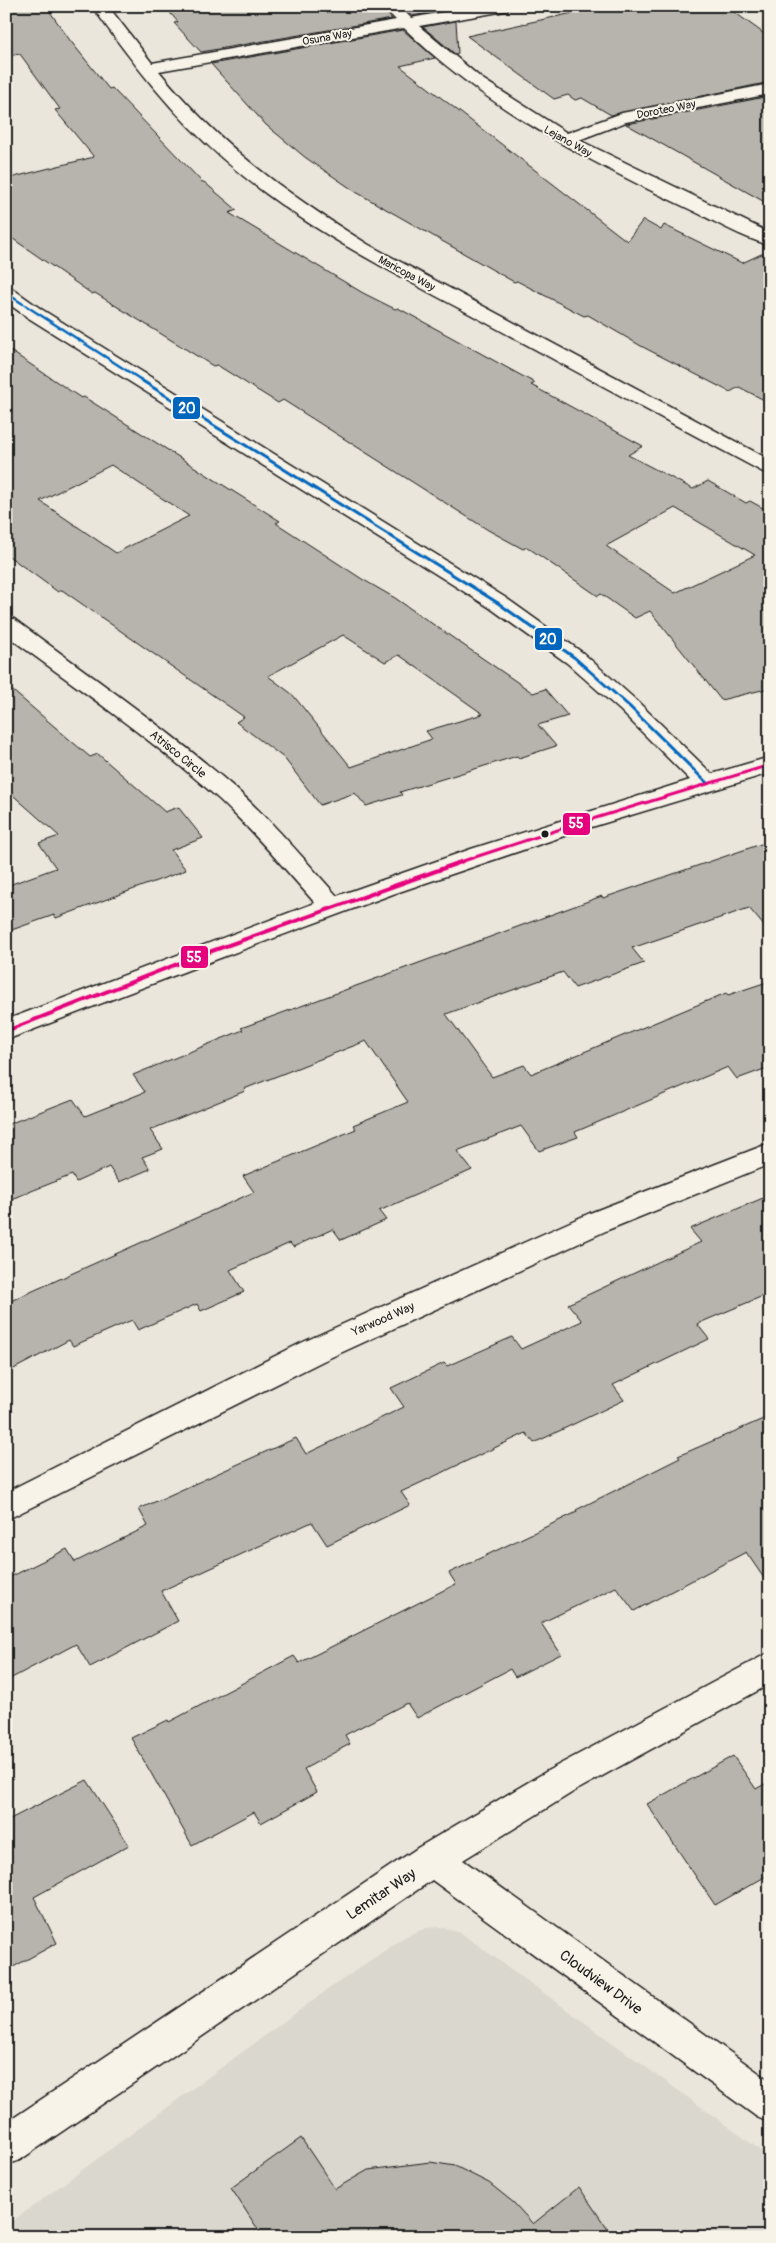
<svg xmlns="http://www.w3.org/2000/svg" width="776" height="2243" font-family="Pangolin,sans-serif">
  <rect width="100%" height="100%" fill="#eae6dc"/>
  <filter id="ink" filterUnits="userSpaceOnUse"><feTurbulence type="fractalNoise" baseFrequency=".02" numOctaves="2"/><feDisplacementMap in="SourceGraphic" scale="10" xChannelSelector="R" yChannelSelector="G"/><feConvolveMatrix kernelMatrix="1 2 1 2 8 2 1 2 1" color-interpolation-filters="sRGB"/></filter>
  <g filter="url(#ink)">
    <path fill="#dad7ce" d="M440 1927 461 1933 770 2157V2237H6V2226L327 1990 406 1936 426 1928Z"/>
    <g fill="#b6b4ac" stroke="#1c1c1c" fill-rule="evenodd">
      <path d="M6 6H46L69 39 109 89 112 88 202 182H204L237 210 229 213 363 293 395 309 398 308 535 383 531 385 643 446 628 455 693 489 708 481 746 503 750 501 770 512V688L721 700 650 611 635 618 601 594 598 596 527 547 523 549 488 530 283 400 278 403 217 365 213 366 95 293 92 294 6 234V179L94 157 55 110 60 109 20 54 6 56ZM675 508 755 555 675 593 606 546Z"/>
      <path d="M164 6H380L392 19 201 52 174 23 178 22Z"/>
      <path d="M402 6H455V8L412 16Z"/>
      <path d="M605 6H726L770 38V82L611 115 582 98 575 100 568 95 554 99 467 36Z"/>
      <path d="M456 21 458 53 455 54 423 27Z"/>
      <path d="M403 30 435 58 400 66 627 241 643 220 661 230 664 225 742 263 770 250V403L739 387 730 392 641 346 588 315 584 316 517 281 514 282 356 192 306 158 266 125 211 64Z"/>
      <path d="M770 96V205L626 124H627Z"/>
      <path d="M6 348 81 398 84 397 280 521 276 523 362 579 395 598 533 693 545 689 568 716 538 725 556 746 519 758 517 756 400 792 402 795 366 806 355 793 320 805 284 758 236 722 244 717 62 590 58 592 6 554ZM111 465 189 516 116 553 40 501ZM343 635 385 662 399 655 483 714 426 731 432 739 351 767 292 694 268 676Z"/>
      <path d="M6 685 90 757 98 754 165 812 178 807 203 838 171 850 186 870 56 918 54 915 6 932V886L56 868 39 843 59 836 6 789Z"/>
      <path d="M770 841V933L749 908 632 948 644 963 575 988 563 972 446 1014 492 1077 524 1065 531 1074 726 993 728 995 770 981V1067L737 1079 728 1067 575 1132 578 1137 539 1151 521 1126 457 1151 472 1170 379 1211 386 1220 341 1240 333 1229 293 1247 290 1243 230 1270 244 1292 201 1311 197 1304 138 1330 132 1320 73 1346 69 1340 6 1373V1303L254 1192 243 1176 356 1129 353 1125 408 1102 366 1041 244 1089 245 1091 150 1130 163 1149 142 1157 150 1169 119 1182 109 1167 76 1182 72 1175 6 1201V1125L73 1099 85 1116 145 1092 133 1075 243 1030 241 1028 602 896 603 898Z"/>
      <path d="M770 1195V1293L697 1324 709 1339 613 1385 624 1400 534 1443 526 1433 401 1492 410 1505 327 1545 312 1522 161 1591 178 1621 90 1667 76 1644 6 1681V1579L67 1549 75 1562 148 1526 139 1509 296 1438 306 1454 404 1407 391 1388 444 1363 447 1366 512 1337 521 1349 582 1321 568 1304 701 1242 690 1229Z"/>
      <path d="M770 1416V1587L746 1552 634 1611 616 1587 541 1623 561 1654 515 1677 510 1669 417 1718 407 1703 345 1735 350 1744 304 1769 317 1792 261 1823 254 1812 192 1845 131 1738 168 1720 169 1722 294 1656 299 1663 456 1584 449 1573 577 1512 576 1510 680 1458 678 1456Z"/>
      <path d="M733 1756 756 1789 770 1781V1874L715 1905 647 1804Z"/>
      <path d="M87 1780 129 1845 34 1897 57 1943 6 1971V1821Z"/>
      <path d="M301 2138 335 2189 368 2170 430 2162 455 2166 489 2183 514 2203 533 2224 579 2187 613 2237H263L231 2188Z"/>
    </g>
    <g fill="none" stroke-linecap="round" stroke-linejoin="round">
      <defs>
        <g id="minor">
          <path d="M92 6H108L152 63 396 20 382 6H399L411 18 477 6H513L505 11 419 26 481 78 567 133 622 113 770 84V94L626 122 579 140 770 233V245C742 238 713 220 687 208 585 159 486 108 404 28L159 71C221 147 287 194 369 245L770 460V474L763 472C665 420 568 367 470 314 384 268 295 223 222 158 172 114 130 60 92 6Z"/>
          <path d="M6 287 13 289 41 309 506 598 583 653 637 701 712 774 770 757V773L585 829 393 894 204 964 6 1040V1020L315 903C284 868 254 832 220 800 153 740 78 688 6 635V617L14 619C88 674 165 727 235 788 272 821 304 859 337 896L471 849 690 780 621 711 567 663 490 608 27 317 6 302Z"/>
          <path d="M770 1143V1164L610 1229 323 1361 6 1520V1492L301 1343 590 1213Z"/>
          <path d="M770 1652V1684L573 1792 463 1860 770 2081V2123L757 2117 432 1880 20 2160 6 2165V2123L419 1847 549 1770Z"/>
        </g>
      </defs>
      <use href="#minor" stroke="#1c1c1c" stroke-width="3"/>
      <use href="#minor" fill="#f7f3e8" fill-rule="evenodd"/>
      <defs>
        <path id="bus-1-far1" d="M6 293 143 381"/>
        <path id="bus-1" d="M141 380 498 603 575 658 629 706 707 783"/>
        <path id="bus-2-far1" d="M457 863 576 824 770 765"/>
        <path id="bus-2" d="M6 1031 195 957 461 862"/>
      </defs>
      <use href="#bus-1-far1" stroke="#f7f3e8" stroke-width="5"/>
      <use href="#bus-1" stroke="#f7f3e8" stroke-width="6"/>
      <use href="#bus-2-far1" stroke="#f7f3e8" stroke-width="6"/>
      <use href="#bus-2" stroke="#f7f3e8" stroke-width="8"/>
      <use href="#bus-1-far1" stroke="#0065bd" stroke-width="2.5"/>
      <use href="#bus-1" stroke="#0065bd" stroke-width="3"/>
      <use href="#bus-2-far1" stroke="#e5007d" stroke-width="3"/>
      <use href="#bus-2" stroke="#e5007d" stroke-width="4"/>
    </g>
  </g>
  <circle fill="#1c1c1c" stroke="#f7f3e8" stroke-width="2" cx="545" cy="834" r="4.5"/>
  <g text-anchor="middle" stroke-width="4" stroke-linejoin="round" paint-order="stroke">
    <g font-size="11" fill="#1c1c1c" stroke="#f7f3e8">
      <text transform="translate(327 37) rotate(-10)" y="4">Osuna Way</text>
      <text transform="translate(666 109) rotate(-11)" y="4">Doroteo Way</text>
      <text transform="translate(568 141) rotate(29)" y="4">Lejano Way</text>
      <text transform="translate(407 273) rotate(28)" y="4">Maricopa Way</text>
    </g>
    <g font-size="12" fill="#1c1c1c" stroke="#f7f3e8">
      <text transform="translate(178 754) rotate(39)" y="4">Atrisco Circle</text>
      <text transform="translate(383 1319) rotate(-24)" y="4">Yarwood Way</text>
    </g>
    <g font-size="15" fill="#1c1c1c" stroke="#f7f3e8">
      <text transform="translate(381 1894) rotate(-34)" y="5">Lemitar Way</text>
      <text transform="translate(601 1982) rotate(36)" y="5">Cloudview Drive</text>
    </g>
  </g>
  <g stroke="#f7f3e8" stroke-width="2">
    <rect x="172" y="396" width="29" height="24" rx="5" fill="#0065bd"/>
    <rect x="534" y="627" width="29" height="24" rx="5" fill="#0065bd"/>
    <rect x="562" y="812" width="29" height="24" rx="5" fill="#e5007d"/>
    <rect x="180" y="945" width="29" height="24" rx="5" fill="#e5007d"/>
  </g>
  <g font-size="14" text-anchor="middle" font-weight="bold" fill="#fff">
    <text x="187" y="413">20</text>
    <text x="548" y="644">20</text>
    <text x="576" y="828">55</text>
    <text x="194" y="962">55</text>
  </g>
  <rect width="776" height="2243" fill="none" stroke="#f7f3e8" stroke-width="25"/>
  <rect x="12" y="12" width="751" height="2218" fill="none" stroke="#1c1c1c" stroke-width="2" filter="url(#ink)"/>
</svg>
